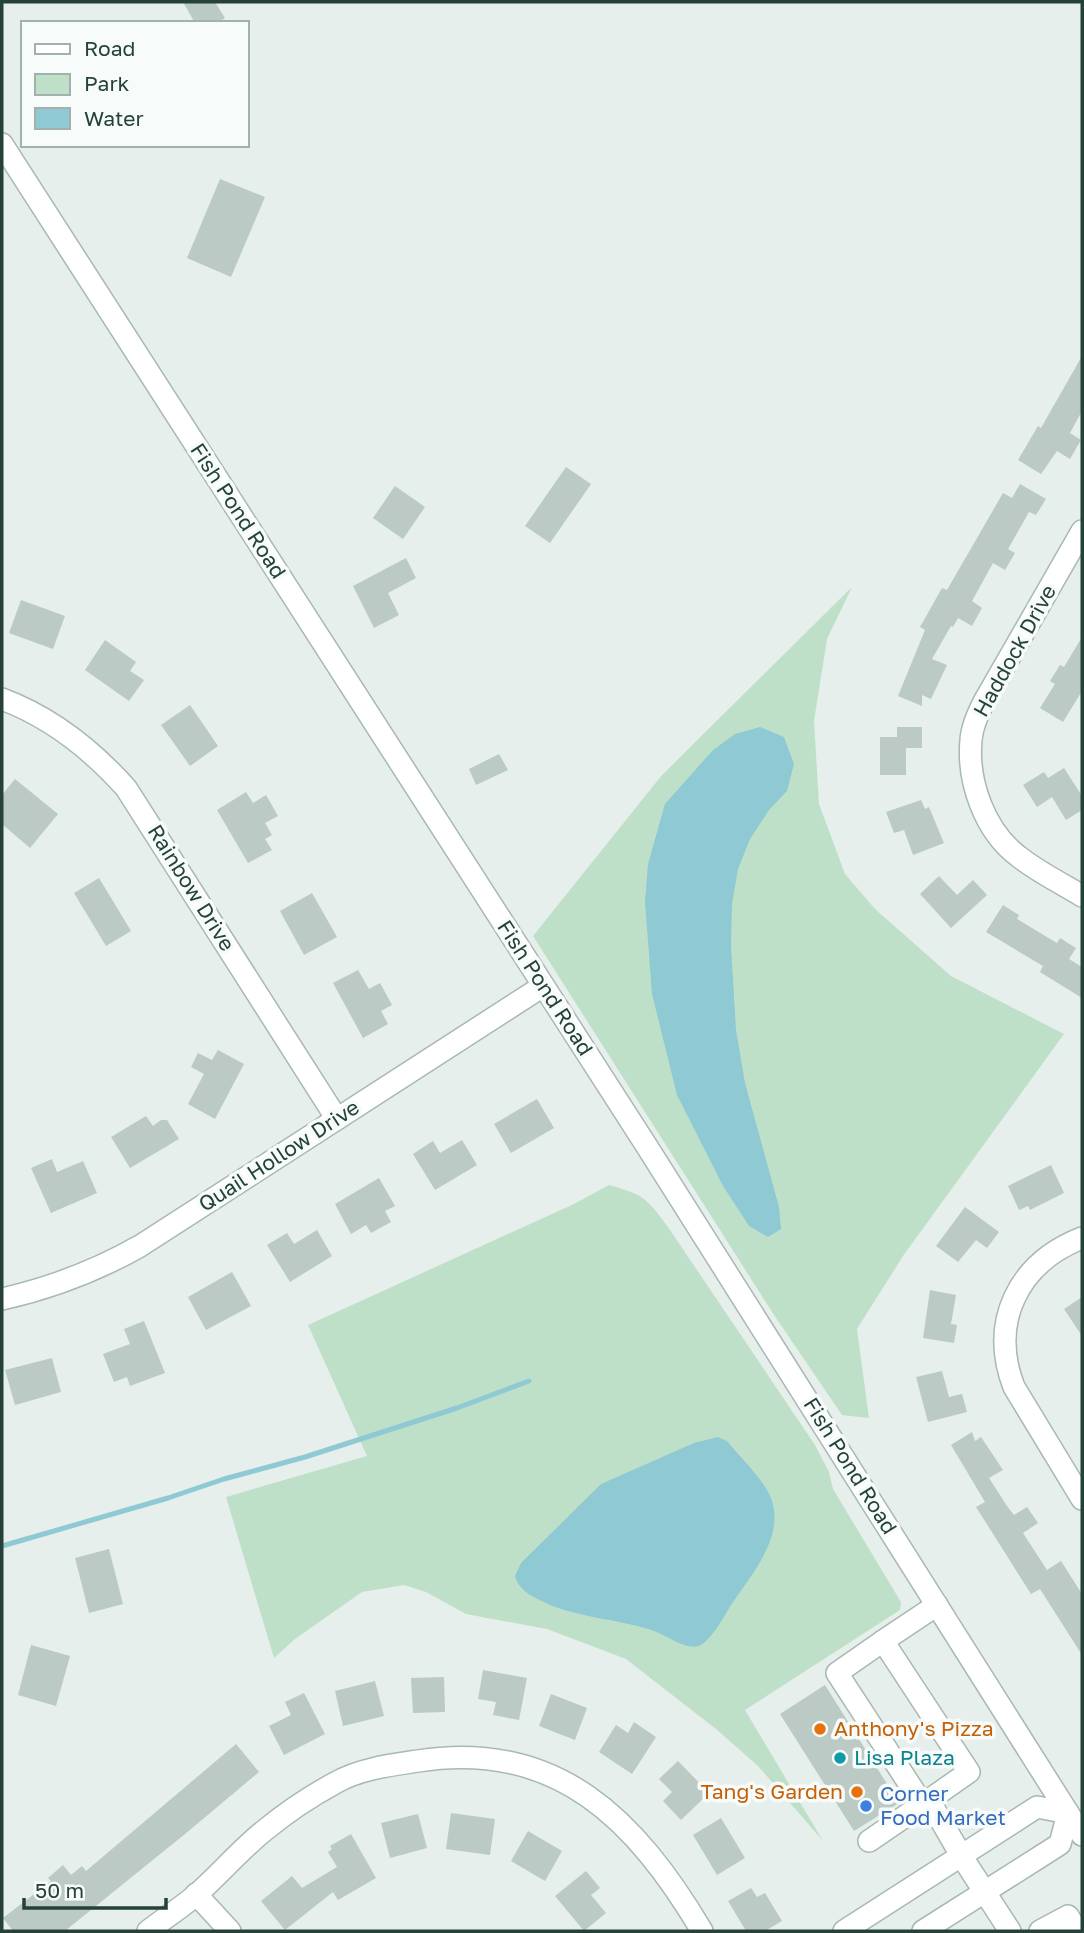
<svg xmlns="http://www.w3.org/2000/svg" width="1084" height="1933" font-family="'Golos Text',sans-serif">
  <rect width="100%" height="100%" fill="#e6efeb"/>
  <g fill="#bfe0c8">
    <path d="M852 587 827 639 814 721 819 804 845 874 875 909 951 976 1064 1034 903 1256 857 1329 869 1418 842 1415 774 1315 533 936 662 775Z"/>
    <path d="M609 1185C644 1195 646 1197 668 1227L815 1445 829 1472 833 1489 901 1602 900 1610 745 1710 823 1841 758 1766 716 1729 626 1659 547 1629 466 1614 426 1592 404 1585 362 1592 295 1639 274 1658 226 1497 367 1456 308 1325 574 1204Z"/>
  </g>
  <g fill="#8ec9d4">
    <path d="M760 727 784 737 794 764 787 791 769 810 750 839 738 869 732 904 731 946 736 1030 745 1083 779 1207 781 1229 768 1237 749 1226 723 1186 677 1095 652 994 645 902 648 864 665 804 713 750 735 734Z"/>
    <path d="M718 1437 727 1441C740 1457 757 1473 767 1490 791 1531 752 1573 731 1605 725 1615 710 1643 698 1646 686 1650 666 1635 654 1631 620 1619 578 1618 546 1603 533 1597 519 1591 515 1576L521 1563 601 1484 694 1443Z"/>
  </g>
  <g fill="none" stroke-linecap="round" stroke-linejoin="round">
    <path stroke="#8ec9d4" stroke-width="5" d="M2 1546 168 1498 224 1479 305 1457 457 1408 529 1381"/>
  </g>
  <g fill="#bbcac4">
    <path d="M183 2H215L225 18 217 23H195Z"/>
    <path d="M220 179 265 197 231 277 187 258Z"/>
    <path d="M1082 356V411L1070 433 1081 440 1070 459 1057 451 1041 474 1018 460 1038 426 1041 428Z"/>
    <path d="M566 467 591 484 550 543 525 526Z"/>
    <path d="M1020 484 1046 499 1036 515 1029 512 1008 549 1015 553 1005 570 993 563 972 601 982 608 972 626 958 618 953 627 951 626 932 659 947 665 931 699 922 695V706L898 696 925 630 920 627 942 588 947 590 1003 493 1012 498Z"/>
    <path d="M395 486 425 507 403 539 373 518Z"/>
    <path d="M406 558 416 578 388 593 399 615 374 628 353 586Z"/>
    <path d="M21 600 65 616 53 649 9 633Z"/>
    <path d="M1082 637V691L1063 722 1040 708 1055 684 1050 681 1060 665 1064 667Z"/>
    <path d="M105 640 136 662 130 671 144 680 129 701 85 670Z"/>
    <path d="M190 705 218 746 190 766 161 725Z"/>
    <path d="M897 727H922V748H906V775H880V737H897Z"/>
    <path d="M499 754 508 770 476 785 469 769Z"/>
    <path d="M1064 768 1082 796V810L1066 820 1052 797 1037 807 1023 785 1044 772 1048 778Z"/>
    <path d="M15 779 58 814 30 848 2 824V795Z"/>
    <path d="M246 792 253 803 266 795 278 816 265 823 272 835 265 839 272 850 248 863 217 810Z"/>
    <path d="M921 800 925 809 929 807 944 843 913 855 904 830 894 833 886 812Z"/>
    <path d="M939 876 957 895 973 880 987 895 951 928 920 894Z"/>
    <path d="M99 878 131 931 106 946 74 893Z"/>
    <path d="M312 893 337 937 304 955 280 911Z"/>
    <path d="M1003 905 1019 915 1017 919 1057 943 1060 938 1076 948 1069 959 1082 967V998L1040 972 1043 966 986 932Z"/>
    <path d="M358 970 369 989 380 983 392 1005 381 1011 388 1024 363 1038 333 983Z"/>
    <path d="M218 1050 244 1064 215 1119 188 1104 204 1074 191 1067 198 1053 212 1060Z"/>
    <path d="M537 1099 554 1128 511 1153 494 1124Z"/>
    <path d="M146 1116 153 1126 161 1120H167L179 1139 130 1168 111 1137Z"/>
    <path d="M462 1140 477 1165 435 1190 413 1154 433 1141 440 1153Z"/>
    <path d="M52 1159 57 1172 83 1161 97 1193 51 1213 31 1168Z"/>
    <path d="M1051 1165 1064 1193 1030 1210 1028 1206 1019 1210 1008 1186Z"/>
    <path d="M379 1178 395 1206 385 1211 391 1222 371 1233 366 1225 351 1234 335 1204Z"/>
    <path d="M965 1207 999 1232 987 1248 976 1240 958 1262 936 1246Z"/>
    <path d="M317 1230 332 1256 290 1282 267 1245 287 1233 294 1244Z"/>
    <path d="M232 1272 251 1306 206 1330 188 1297Z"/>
    <path d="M930 1290 956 1295 951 1324 957 1325 954 1343 923 1338Z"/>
    <path d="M1082 1297V1336L1064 1309Z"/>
    <path d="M144 1321 165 1373 130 1386 127 1377 114 1382 103 1354 130 1344 124 1329Z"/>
    <path d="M52 1358 61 1392 15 1405 5 1370Z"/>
    <path d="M942 1371 949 1397 962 1394 967 1412 928 1422 916 1377Z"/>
    <path d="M972 1432 975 1441 981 1437 1003 1470 989 1478 1007 1506 1014 1515 1027 1507 1038 1523 1023 1533 1047 1570 1061 1561 1082 1594V1655L1040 1589 1031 1594 976 1507 985 1502 951 1445Z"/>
    <path d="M109 1549 123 1604 89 1613 75 1558Z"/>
    <path d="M31 1645 70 1656 56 1706 18 1695Z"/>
    <path d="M483 1670 527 1678 519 1720 493 1715 496 1702 478 1699Z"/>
    <path d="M444 1677 445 1712 413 1713 411 1678Z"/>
    <path d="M375 1681 384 1716 343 1726 335 1691Z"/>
    <path d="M825 1685 899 1803 854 1831 780 1714Z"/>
    <path d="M304 1693 325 1734 284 1755 269 1726 291 1715 285 1702Z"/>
    <path d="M551 1694 587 1708 575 1740 539 1726Z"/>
    <path d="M634 1722 656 1737 632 1774 599 1752 616 1725 628 1733Z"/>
    <path d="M236 1744 259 1772 185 1834 65 1931H13L3 1918 51 1881 48 1878 63 1865 71 1875 82 1866 86 1871Z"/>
    <path d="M678 1761 709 1793 681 1820 663 1801 672 1792 659 1779Z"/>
    <path d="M451 1813 495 1819 490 1855 446 1849Z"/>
    <path d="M418 1814 427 1848 390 1858 381 1823Z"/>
    <path d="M721 1818 745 1858 717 1875 693 1835Z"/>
    <path d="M528 1831 562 1851 545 1881 511 1861Z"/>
    <path d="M351 1834 376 1878 338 1900 333 1892 285 1930 261 1901 292 1876 302 1888 337 1867 328 1852 332 1849 330 1846Z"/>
    <path d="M586 1871 600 1888 591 1895 606 1913 584 1931 555 1896Z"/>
    <path d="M751 1888 757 1897 765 1893 782 1921 765 1931H746L728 1901Z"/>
  </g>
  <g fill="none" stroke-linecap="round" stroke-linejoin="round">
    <defs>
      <g id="minor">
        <path d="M2 144 646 1145 1082 1835"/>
        <path d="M1082 531 985 700C978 713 972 726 971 740 967 782 985 831 1018 856 1038 872 1061 883 1082 896"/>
        <path d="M2 699C50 717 92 750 126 788L337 1119"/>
        <path d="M1082 1238C1018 1263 989 1322 1014 1387L1082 1499"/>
        <path d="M2 1299C51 1288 96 1271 140 1246L543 986"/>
        <path d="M883 1641 937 1605"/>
        <path d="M923 1805 837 1673 883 1641 969 1772 929 1800"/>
        <path d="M869 1841 929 1800 962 1857 1010 1931"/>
        <path d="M196 1894 230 1931"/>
        <path d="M148 1931C164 1919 180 1908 195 1896 219 1875 240 1850 265 1830 287 1812 311 1796 335 1783 359 1769 391 1765 418 1761 557 1739 636 1820 702 1931"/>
        <path d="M844 1931 1037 1807 1068 1813"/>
        <path d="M923 1931 1060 1844 1068 1813"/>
        <path d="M1040 1931 1068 1916 1077 1931"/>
      </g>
    </defs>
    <use href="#minor" stroke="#a8b8b2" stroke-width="24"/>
    <use href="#minor" stroke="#fff" stroke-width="21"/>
  </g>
  <g fill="#e8710a" stroke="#f7fbf9" stroke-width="2.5">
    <circle cx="820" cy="1729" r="7"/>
    <circle cx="857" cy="1792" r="7"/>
  </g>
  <circle fill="#0f9aa8" stroke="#f7fbf9" stroke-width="2.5" cx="840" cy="1758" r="7"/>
  <circle fill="#3f7fe0" stroke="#f7fbf9" stroke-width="2.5" cx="866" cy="1806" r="7"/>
  <g text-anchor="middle" stroke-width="7" stroke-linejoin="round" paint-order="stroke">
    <g font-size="21" fill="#24423a" stroke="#f7fbf9">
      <text transform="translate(238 511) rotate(57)" y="7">Fish Pond Road</text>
      <text transform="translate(1015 651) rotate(-61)" y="7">Haddock Drive</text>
      <text transform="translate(191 888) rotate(58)" y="7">Rainbow Drive</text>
      <text transform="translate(545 988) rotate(57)" y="7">Fish Pond Road</text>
      <text transform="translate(279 1156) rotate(-33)" y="7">Quail Hollow Drive</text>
      <text transform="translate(850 1466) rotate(58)" y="7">Fish Pond Road</text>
    </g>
    <g font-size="21" fill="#c56008" stroke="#f7fbf9" text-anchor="start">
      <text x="834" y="1736">Anthony's Pizza</text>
      <text x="843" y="1799" text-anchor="end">Tang's Garden</text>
    </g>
    <g font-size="21" fill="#0d838f" stroke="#f7fbf9" text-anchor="start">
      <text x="854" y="1765">Lisa Plaza</text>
    </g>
    <g font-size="21" fill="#366cbe" stroke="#f7fbf9" text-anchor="start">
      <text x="880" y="1801">Corner<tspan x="880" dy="24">Food Market</tspan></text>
    </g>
  </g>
  <rect width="1084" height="1933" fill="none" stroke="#24423a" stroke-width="7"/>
  <rect x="21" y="21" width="228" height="126" fill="#f7fbf9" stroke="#a3b1ad" stroke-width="2"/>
  <rect x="35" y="44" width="35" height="10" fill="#ffffff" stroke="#a3b1ad" stroke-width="2"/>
  <text x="84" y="56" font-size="21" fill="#24423a">Road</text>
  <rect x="35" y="74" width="35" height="21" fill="#bfe0c8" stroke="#a3b1ad" stroke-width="2"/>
  <text x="84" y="91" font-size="21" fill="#24423a">Park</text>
  <rect x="35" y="108" width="35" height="21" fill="#8ec9d4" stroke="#a3b1ad" stroke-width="2"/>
  <text x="84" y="126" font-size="21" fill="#24423a">Water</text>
  <path d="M24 1898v10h142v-10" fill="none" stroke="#24423a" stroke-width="3.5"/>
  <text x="35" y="1898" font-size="21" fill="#24423a" stroke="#f7fbf9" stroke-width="5" paint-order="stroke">50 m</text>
</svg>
